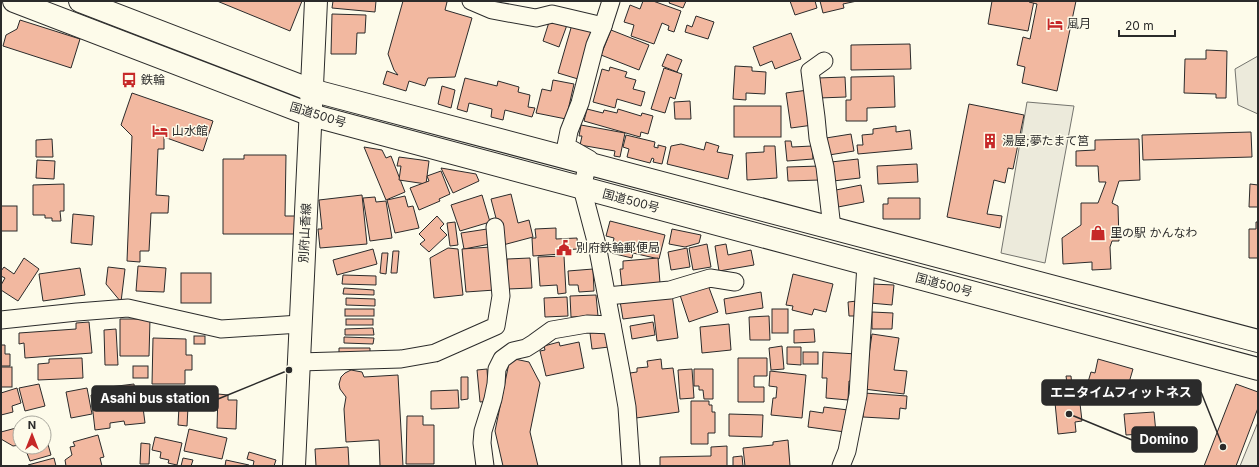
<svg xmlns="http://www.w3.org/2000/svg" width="1259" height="467" font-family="Inter,'Noto Sans JP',sans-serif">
  <rect width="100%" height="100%" fill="#fdfbea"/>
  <g fill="#eceadb" stroke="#74746e">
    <path d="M1258 56V114L1238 105 1235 69Z"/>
    <path d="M1027 102 1074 106 1045 263 1001 253Z"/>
    <path d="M1258 422V466H1240Z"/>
  </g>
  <g fill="#f2b8a0" stroke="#2b2b2b">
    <path d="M217 1H302L290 31Z"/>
    <path d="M333 1H376L375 12 332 8Z"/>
    <path d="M403 1H445L447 2 445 10 472 18 455 77 428 78 425 86 409 81 406 91 383 84 387 71 398 75 394 70 388 54Z"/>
    <path d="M643 1H653L681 11 674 32 668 30 669 26 662 23 654 44 631 36 634 25 624 22 630 5 640 9Z"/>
    <path d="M670 1H686L683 8 669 3Z"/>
    <path d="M790 1H815L817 8 795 15Z"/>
    <path d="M820 1H857L843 4 844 8 823 13Z"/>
    <path d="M992 1H1034L1028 31 988 24Z"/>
    <path d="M1029 1H1076L1057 91 1022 83 1025 67 1017 65 1023 37 1030 39 1037 4 1029 2Z"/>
    <path d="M332 14 366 15 365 33H357L356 54H331Z"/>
    <path d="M696 16 714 22 708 39 685 32 687 25 692 27Z"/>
    <path d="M550 19 567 25 559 47 543 41Z"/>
    <path d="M20 20 80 39 71 68 3 46 6 35 17 29Z"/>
    <path d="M573 21 593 27 578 79 558 73Z"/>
    <path d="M611 30 649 45 639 70 601 55Z"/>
    <path d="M791 33 801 59 775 69 772 61 760 66 753 47Z"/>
    <path d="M910 44 911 69 851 70V45Z"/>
    <path d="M1206 50 1227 51 1226 98H1216V94L1184 93 1185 59H1206Z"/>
    <path d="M667 54 682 60 677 72 662 66Z"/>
    <path d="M735 66 752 67V71L766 72 765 94 746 93V100L733 99Z"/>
    <path d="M610 67 627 72 625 77 636 80 633 89 645 92 641 106 617 99 615 108 593 102 602 69 609 71Z"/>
    <path d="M664 68 682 74 675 99 670 97 665 113 651 109Z"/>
    <path d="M894 76 895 107 867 108V121H846V100H851V77Z"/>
    <path d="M845 77 846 97 819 98 818 78Z"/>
    <path d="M465 78 497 86 498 81 519 87 518 92 530 95 528 107 535 108 532 117 505 110 503 120 491 117 492 109 469 103 467 112 457 109Z"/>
    <path d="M553 80 574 84 566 119 536 113 542 89 551 91Z"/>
    <path d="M442 86 455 90 451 108 438 104Z"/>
    <path d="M808 90 813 125 791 128 786 93Z"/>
    <path d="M132 93 213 121 203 151 164 137V149H158L156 195 169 196 168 213H151L149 251H140V262L127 261 132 136 121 125Z"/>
    <path d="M690 101 691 119H675L674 102Z"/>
    <path d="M969 104 1024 115 1013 169 1008 168 1005 183 994 180 987 214 1002 216 1000 228 947 217Z"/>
    <rect x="734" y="106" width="47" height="31"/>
    <path d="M587 109 603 113 604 110 617 113 618 109 641 116 642 113 653 116 648 134 641 132 640 137 584 121Z"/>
    <path d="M581 125 625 133 620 157 614 156 615 151 580 145 582 136H579Z"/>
    <path d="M896 126V132L910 130 912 149 858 154 857 145H863L862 135 873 134V129Z"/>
    <path d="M1251 132 1252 157 1143 160 1142 135Z"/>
    <path d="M851 134 854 151 829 155 826 138Z"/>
    <path d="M626 135 655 142 654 147 658 148V145L666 147 662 164 653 162 654 159 652 158 650 163 627 157 629 149 623 147Z"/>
    <path d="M52 139 53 157H36V140Z"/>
    <path d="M1139 139 1140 180 1119 181 1112 203 1118 206 1119 241H1112L1110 247 1111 269 1092 270V262L1063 264 1062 238 1081 225V203H1098L1106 182H1099L1098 166H1076V151L1095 150V140Z"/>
    <path d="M785 141H791L792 147 812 146 813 159 787 161Z"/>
    <path d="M706 142 719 146 717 152 733 155 728 179 667 164 671 146 681 144 704 150Z"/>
    <path d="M764 146H775L777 178 747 180 746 153 764 152Z"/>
    <path d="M364 147 382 150 386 158 391 156 405 192 386 200Z"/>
    <path d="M244 155H286L285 216H303V234H223V159H244Z"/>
    <path d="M399 157 429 161 426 184 399 180 401 166H397Z"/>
    <path d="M858 159 860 178 833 181 831 162Z"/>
    <path d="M37 160 55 161 54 179 36 178Z"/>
    <path d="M917 164 918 182 878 184 877 166Z"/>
    <path d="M820 166V180L788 181 787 167Z"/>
    <path d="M441 168 476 174 479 181 453 193Z"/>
    <path d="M441 171 450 194 439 199 440 201 419 210 410 188 429 181 427 176Z"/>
    <path d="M64 184V211H60L61 221H52V218H45V215H33V185Z"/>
    <path d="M1250 184 1258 185V207H1249Z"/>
    <path d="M861 185 864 202 838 207 836 190Z"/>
    <path d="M511 194 518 223 529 220 533 237 503 245 491 199Z"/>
    <path d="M362 195 367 244 320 248 318 229H322L319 200Z"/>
    <path d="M482 195 490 222 460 231 451 205Z"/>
    <path d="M405 196 408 207 413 206 419 228 395 233 387 200Z"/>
    <path d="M375 197 376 202 386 201 392 238 370 241 363 198Z"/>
    <path d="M888 198H920V219H883V204H888Z"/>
    <rect x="1" y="206" width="16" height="25"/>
    <path d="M73 214 94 216 92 245 71 243Z"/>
    <path d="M437 216 444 224 440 228 447 235 429 252 420 244 425 240 419 234Z"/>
    <path d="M610 221 665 235 659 259 633 253 632 258 611 253 614 238 606 236Z"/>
    <path d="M455 222 458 245 450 246 447 223Z"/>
    <path d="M1256 222H1258V258H1249V229H1256Z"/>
    <path d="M556 228V239L577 238 578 249 561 250V254L533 256 532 238H536L535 229Z"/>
    <path d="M487 229 490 244 464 249 461 233Z"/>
    <path d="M672 229 701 235 699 243 685 247 669 244Z"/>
    <path d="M707 244 711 267 693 270 689 248Z"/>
    <path d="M726 244 728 255 751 250 754 265 719 271 715 246Z"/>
    <path d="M491 247 495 290 466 292 462 249Z"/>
    <path d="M448 248 458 249 463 295 434 298 430 258Z"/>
    <path d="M687 248 690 267 671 270 668 252Z"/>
    <path d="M373 249 377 264 337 275 333 260Z"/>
    <path d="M393 251H399L397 273H391Z"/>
    <path d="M382 253H388L386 274 380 273Z"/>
    <path d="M564 256 566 293 558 294 557 285 540 286 538 257Z"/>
    <path d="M24 258 39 269 18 301 1 290V285L5 278 1 276V271L4 267 14 274Z"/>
    <path d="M530 258 532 288 508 289 507 259Z"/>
    <path d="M658 258 660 283 622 287 620 269H623V261Z"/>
    <path d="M138 266 166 268 164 292 136 291Z"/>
    <path d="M108 267 125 269 121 302 106 284Z"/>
    <path d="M80 268 85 295 43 301 39 274Z"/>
    <path d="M593 269 594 291 579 292 578 285H569L568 271Z"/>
    <rect x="181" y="273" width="30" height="30"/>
    <path d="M793 274 833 284 826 312 814 309 812 315 792 310 793 306 786 305Z"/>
    <path d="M343 275 376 276V285L342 284Z"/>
    <path d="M872 284 894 285 892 305 870 303Z"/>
    <path d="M708 285 718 312 689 322 680 295Z"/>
    <path d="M344 288 374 290V295L343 294Z"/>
    <path d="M761 292 763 308 726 314 724 299Z"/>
    <path d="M672 294 678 338 657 341 654 315 623 319 620 301Z"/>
    <path d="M596 295 598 316 571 317 570 296Z"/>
    <path d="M567 297 568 316 545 317 544 298Z"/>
    <path d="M346 298 375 299V306L346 305Z"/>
    <path d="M857 301 858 316H849L848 302Z"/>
    <rect x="345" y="309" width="29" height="7"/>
    <rect x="772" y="309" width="16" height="24"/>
    <path d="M872 312 893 313 892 329H872Z"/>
    <path d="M769 316 770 340H750L749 317Z"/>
    <path d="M120 319H150L149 356H120Z"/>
    <rect x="346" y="319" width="27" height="6"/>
    <path d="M89 322 92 353 25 358 24 343 19 344V333L76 329V323Z"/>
    <path d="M653 322 655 335 632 339 630 326Z"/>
    <path d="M729 324 731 350 702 353 700 327Z"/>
    <path d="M373 328 374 335H345V329Z"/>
    <path d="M116 329 118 365H105L104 330Z"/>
    <path d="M814 329 815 342 794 343V330Z"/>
    <path d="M607 331 609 347 592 349 590 333Z"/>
    <path d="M872 334 899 338 894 370 907 371 904 394 864 389Z"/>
    <rect x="194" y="336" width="11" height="8"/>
    <path d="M344 337 374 338 373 344 344 343Z"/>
    <path d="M153 338 186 339V355H192V370H185V384H152Z"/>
    <path d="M559 342 560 346 579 342 584 368 546 376 540 351 545 350 544 346Z"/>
    <path d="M1 345H5V354H10V366H1Z"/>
    <path d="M782 346 784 369 771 370 769 348Z"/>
    <path d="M787 347H801V365L787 364Z"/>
    <path d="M339 348H370V354L339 353Z"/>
    <rect x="803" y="352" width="15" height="12"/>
    <path d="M823 352 857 354 855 381H849L848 400 826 398 827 378H822Z"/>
    <path d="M82 358 83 378 38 380V364L49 363V359Z"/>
    <path d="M510 358 529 362 540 383 530 432 538 466H503L495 431Z"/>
    <path d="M738 358H767V376H754V387H764V402H738Z"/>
    <path d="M661 359 662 369 673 368 679 412 636 418 630 373 637 372V368L648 367 647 361Z"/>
    <path d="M1098 359 1133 369 1128 386 1108 381 1104 397 1085 392 1091 372 1095 373Z"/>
    <rect x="133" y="366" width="15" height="12"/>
    <rect x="1" y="367" width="11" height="20"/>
    <path d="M487 369 489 401 480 402 477 370Z"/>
    <path d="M692 369 694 398 680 399 678 370Z"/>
    <path d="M694 369H713V399H704L703 390H699V386H694Z"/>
    <path d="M351 370 362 372 364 377 398 375 403 466H380L379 440 346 442 344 409 346 397 340 389 339 384 341 377 345 373Z"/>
    <path d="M770 371 806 375 802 418 771 415 773 398H776L777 387 769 386Z"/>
    <path d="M1066 376H1071L1072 387 1078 386 1082 421 1075 422 1076 432 1058 434 1054 392 1068 390Z"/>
    <path d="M461 377H468V399L461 400Z"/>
    <path d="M39 384 45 406 25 411 19 388Z"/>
    <path d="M134 384 135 393 141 392 145 423 125 425 124 421 110 423V428L95 430 91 395 101 393V388Z"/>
    <path d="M1236 384 1258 392V408L1236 466H1204Z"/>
    <path d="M163 387 189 388 187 426 178 425 179 407 162 406Z"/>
    <path d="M17 388 21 403 12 406 13 412 1 415V393Z"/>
    <path d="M87 388 92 414 71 418 66 392Z"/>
    <path d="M458 390 459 408 431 409V391Z"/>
    <path d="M864 393 907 396 906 409 900 408 899 419 863 417Z"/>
    <path d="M218 394 228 395V400H237L236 429 217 428Z"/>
    <path d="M691 401H709V405H712V412H715V433H708V444H691Z"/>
    <path d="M824 407 848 410 845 432 808 427 810 411 823 413Z"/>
    <path d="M1154 412 1156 433 1126 435 1124 414Z"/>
    <path d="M729 414 763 415 762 437 729 436Z"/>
    <path d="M407 416H423V425H434V464H406Z"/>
    <path d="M16 428 20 445 13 446 1 439V432Z"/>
    <path d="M189 429 227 438 222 459 184 451Z"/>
    <path d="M98 435 104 457 100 458 102 466H66L65 460 72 455 70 447 75 446 73 442Z"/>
    <path d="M155 437 182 443 177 465 168 463 169 460 160 458 161 452 152 450Z"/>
    <path d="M788 440 790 466H745L743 448 773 445V442Z"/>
    <path d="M47 441 51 455 30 461 25 448 44 447V442Z"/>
    <path d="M141 443 150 444 149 464H140Z"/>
    <path d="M727 446V466H660V457L711 456V447Z"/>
    <path d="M348 447 349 466H316L315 449Z"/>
    <path d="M249 452 276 460 274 466H253L254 461 247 459Z"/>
    <path d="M742 456 743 466H733V457Z"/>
    <path d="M54 458 56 466H28V465Z"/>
    <path d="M183 458 193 460 191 466H181Z"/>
    <path d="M226 460 249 465V466H225Z"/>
  </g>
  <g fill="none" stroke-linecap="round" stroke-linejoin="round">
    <defs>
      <g id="street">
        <path d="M471 1 492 10 536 18 552 14 603 26"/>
        <path d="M611 1 603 26 595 45 580 103 569 131 566 146 589 159 582 188 597 245 621 372 627 407 631 466"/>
        <path d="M824 61 810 71 816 117 818 138 825 167 832 228"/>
        <path d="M607 296 670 290 710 278 735 282"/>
        <path d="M1 320 77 312 128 308 221 329 300 324"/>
        <path d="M299 362 401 359 435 353 496 326 501 296 495 227"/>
        <path d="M485 466 482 443 483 431 493 399 496 384 497 369 502 359 513 351 526 348 534 343 552 330 587 324 612 325"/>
        <path d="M841 466 847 451 858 395 866 264"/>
      </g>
      <path id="secondary" d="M294 466 316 1"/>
      <g id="highway">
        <path d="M14 1 311 115 1258 369"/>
        <path d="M80 1 311 90 1258 341"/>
      </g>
    </defs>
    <use href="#street" stroke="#2b2b2b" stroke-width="19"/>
    <use href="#secondary" stroke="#2b2b2b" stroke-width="24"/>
    <use href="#highway" stroke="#2b2b2b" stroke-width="24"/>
    <use href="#street" stroke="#fdfbea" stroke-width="17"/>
    <use href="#secondary" stroke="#fdfbea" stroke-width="22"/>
    <use href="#highway" stroke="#fdfbea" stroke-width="22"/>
  </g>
  <defs>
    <symbol id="hotel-bare" viewBox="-9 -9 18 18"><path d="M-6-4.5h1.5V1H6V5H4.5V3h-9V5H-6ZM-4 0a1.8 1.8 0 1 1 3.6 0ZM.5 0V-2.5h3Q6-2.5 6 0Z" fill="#c62828" stroke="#fdfbea" stroke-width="2.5" paint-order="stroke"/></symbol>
    <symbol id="bus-bare" viewBox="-9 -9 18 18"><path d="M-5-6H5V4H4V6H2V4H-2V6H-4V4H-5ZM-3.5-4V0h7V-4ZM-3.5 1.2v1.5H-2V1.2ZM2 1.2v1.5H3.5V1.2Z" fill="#c62828" stroke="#fdfbea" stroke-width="2.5" paint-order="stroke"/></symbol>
    <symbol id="building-bare" viewBox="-9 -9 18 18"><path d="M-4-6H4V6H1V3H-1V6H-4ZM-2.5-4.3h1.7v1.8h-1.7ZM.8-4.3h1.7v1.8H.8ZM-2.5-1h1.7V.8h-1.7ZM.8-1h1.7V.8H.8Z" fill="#c62828" stroke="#fdfbea" stroke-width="2.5" paint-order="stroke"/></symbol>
    <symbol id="shop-bare" viewBox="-9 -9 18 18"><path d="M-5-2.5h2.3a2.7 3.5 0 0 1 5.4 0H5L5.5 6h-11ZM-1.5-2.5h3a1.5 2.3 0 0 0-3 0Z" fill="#c62828" stroke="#fdfbea" stroke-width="2.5" paint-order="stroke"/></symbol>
    <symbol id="civic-bare" viewBox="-9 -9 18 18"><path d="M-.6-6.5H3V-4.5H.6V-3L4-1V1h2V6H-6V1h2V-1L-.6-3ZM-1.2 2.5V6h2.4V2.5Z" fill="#c62828" stroke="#fdfbea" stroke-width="2.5" paint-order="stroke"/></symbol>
  </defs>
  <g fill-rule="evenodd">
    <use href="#hotel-bare" x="1044" y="13" width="22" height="22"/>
    <use href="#bus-bare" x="118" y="69" width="22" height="22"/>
    <use href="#hotel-bare" x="149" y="120" width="22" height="22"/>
    <use href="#building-bare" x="979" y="130" width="22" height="22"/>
    <use href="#shop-bare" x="1087" y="222" width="22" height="22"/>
    <use href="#civic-bare" x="553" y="237" width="22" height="22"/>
  </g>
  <g text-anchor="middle" stroke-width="3" stroke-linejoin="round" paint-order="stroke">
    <g font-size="12" fill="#2b2b2b" stroke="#fdfbea" text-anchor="start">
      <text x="1067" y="28">風月</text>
      <text x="141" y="84">鉄輪</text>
      <text x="172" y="135">山水館</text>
      <text x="1002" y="145">湯屋;夢たまて筥</text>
      <text x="1110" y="237">里の駅 かんなわ</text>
      <text x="576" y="252">別府鉄輪郵便局</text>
    </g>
    <g font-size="12" fill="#2b2b2b" stroke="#fdfbea">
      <text transform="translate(318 115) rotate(17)" y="4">国道500号</text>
      <text transform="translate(631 201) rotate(15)" y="4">国道500号</text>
      <text transform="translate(305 233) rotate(-87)" y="4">別府山香線</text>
      <text transform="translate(944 285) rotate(15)" y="4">国道500号</text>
    </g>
  </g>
  <path fill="none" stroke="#2b2b2b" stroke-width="1.5" d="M1223 447L1201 392M289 370L218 399M1069 414L1132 440"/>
  <g fill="#2b2b2b" stroke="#fdfbea" stroke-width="1.5">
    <circle cx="1223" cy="447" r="4"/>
    <circle cx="289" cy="370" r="4"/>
    <circle cx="1069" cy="414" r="4"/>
  </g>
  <g fill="#2b2b2b" stroke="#2b2b2b" stroke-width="1.5">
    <rect x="1042" y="380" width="159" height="25" rx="4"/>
    <rect x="92" y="386" width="126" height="25" rx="4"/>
    <rect x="1132" y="427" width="65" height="25" rx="4"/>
  </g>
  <g font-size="13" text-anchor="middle" font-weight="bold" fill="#fff">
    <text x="1121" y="397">エニタイムフィットネス</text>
    <text x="155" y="403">Asahi bus station</text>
    <text x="1164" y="444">Domino</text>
  </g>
  <rect width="1259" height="467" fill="none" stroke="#2b2b2b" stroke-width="4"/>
  <g transform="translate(32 435)"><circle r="19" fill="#fdfbea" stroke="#a9a89e"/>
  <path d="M0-3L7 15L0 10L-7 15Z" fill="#c62828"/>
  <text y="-6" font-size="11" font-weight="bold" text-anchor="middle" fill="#2b2b2b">N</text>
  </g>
  <path d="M1119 30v6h56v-6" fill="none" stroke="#2b2b2b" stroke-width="2"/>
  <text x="1125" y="30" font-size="12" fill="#2b2b2b" stroke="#fdfbea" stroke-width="3" paint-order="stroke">20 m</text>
</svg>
